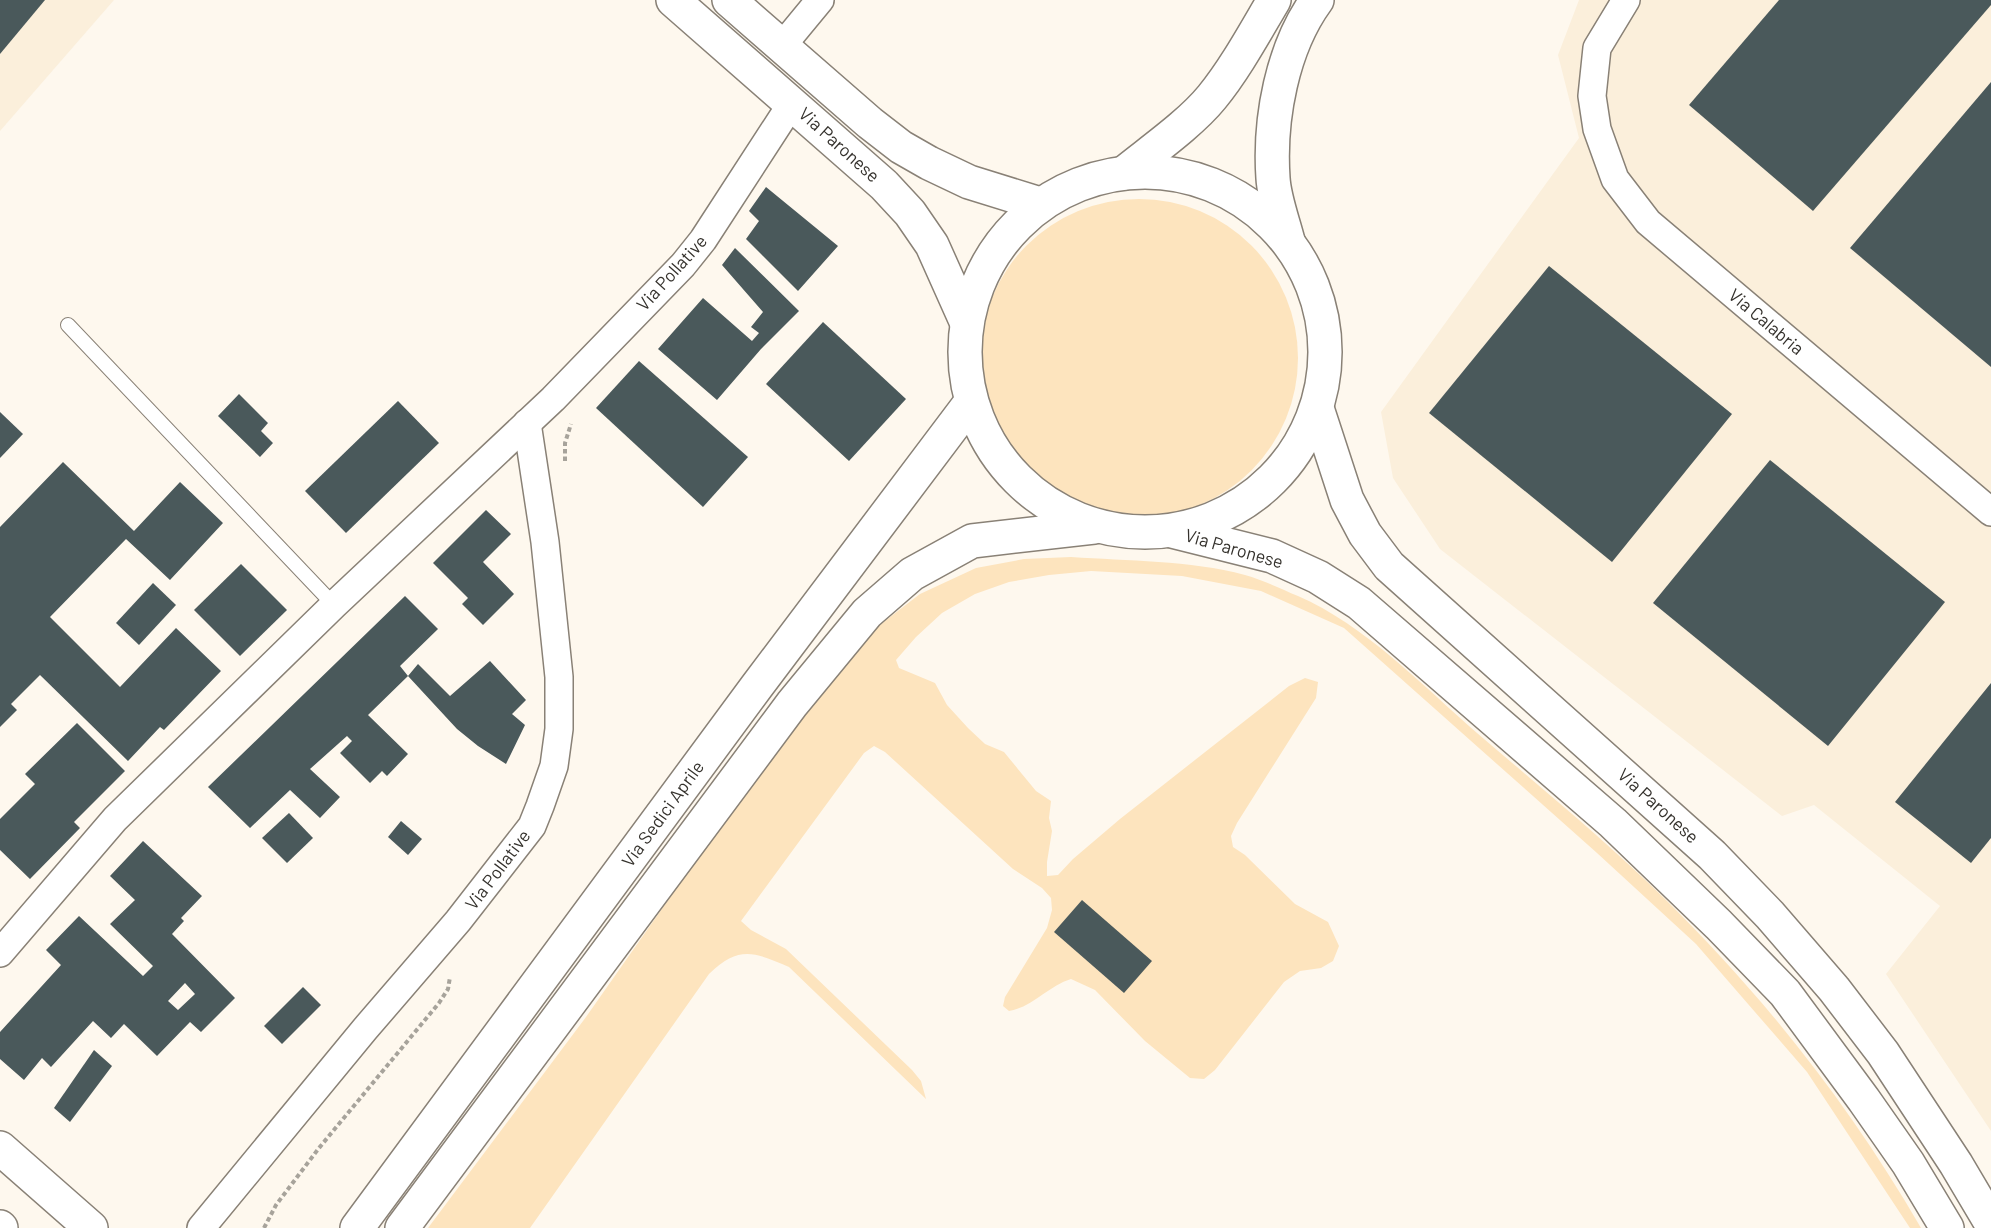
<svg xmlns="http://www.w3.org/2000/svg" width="1991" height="1228" font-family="Barlow,sans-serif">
  <rect width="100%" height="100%" fill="#fef8ee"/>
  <g fill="#fbefdb">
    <path d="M0 0H114L0 131Z"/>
    <path d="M1579 0H1991V1131L1886 974 1940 906 1814 805 1782 816 1440 549 1393 478 1381 412 1579 138 1558 55Z"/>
  </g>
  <g fill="#fde4be">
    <circle cx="1139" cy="358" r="159"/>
    <path d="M1071 557C1128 561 1189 560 1245 575 1263 580 1281 589 1298 596 1365 625 1423 686 1477 733 1540 787 1605 840 1664 898 1766 999 1849 1104 1921 1228H1910L1807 1072 1696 944 1597 853 1344 628 1261 591 1182 576 1091 571 1049 575 1009 582 975 594 942 613 916 637 896 660 899 668 935 683 947 705 968 728 985 744 1004 752 1036 791 1051 801 1049 818 1052 831 1047 862V876L1058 875 1073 859 1120 819 1289 686 1305 678 1318 682 1316 698 1237 823 1231 836 1233 847 1245 855 1295 904 1328 922 1339 946 1333 961 1321 968 1300 971 1284 982 1215 1070 1204 1079 1190 1078 1145 1041 1095 990 1071 979C1048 986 1033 1007 1009 1011L1003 1006 1005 997 1047 928 1052 910 1051 898 1042 888 1013 869 885 752 874 746 864 753 741 921 751 930 786 949 912 1070 921 1081 926 1099 789 967C754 952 739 945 709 974L530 1228H428L586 1017 706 846 838 670 877 627 920 594 976 568 1024 559Z"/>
  </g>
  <g fill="#4a595b" fill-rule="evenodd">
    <path d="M0 0H45L0 54Z"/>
    <path d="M1779 0H1991V5L1813 211 1689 105Z"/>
    <path d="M1991 82V367L1850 248Z"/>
    <path d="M766 187 838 246 798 291 746 239 759 221 749 211Z"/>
    <path d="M735 248 799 311 761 349 717 400 658 349 703 298 752 341 759 333 751 327 763 312 722 265Z"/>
    <path d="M1549 266 1732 414 1612 562 1429 413Z"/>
    <path d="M823 322 906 399 849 461 766 384Z"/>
    <path d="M639 361 748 457 703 507 596 408Z"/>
    <path d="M239 394 268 423 261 431 273 443 260 457 218 416Z"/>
    <path d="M398 401 439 443 346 533 305 491Z"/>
    <path d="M0 412 23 434 0 458Z"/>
    <path d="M1770 460 1945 602 1828 746 1653 603Z"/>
    <path d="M63 462 134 531 180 482 223 523 170 580 126 539 50 617 120 687 176 628 221 671 164 730 160 727 128 761 40 675 11 704 17 710 0 727V527Z"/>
    <path d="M486 510 511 534 483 562 514 594 483 625 462 604 468 598 433 563Z"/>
    <path d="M241 564 287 610 240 656 194 610Z"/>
    <path d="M153 583 176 605 139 645 116 623Z"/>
    <path d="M405 596 438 629 400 666 408 676 418 664 450 696 490 661 526 700 512 714 525 725 506 764 478 746 457 729 408 676 368 715 408 754 387 776 382 771 370 783 340 753 352 741 347 736 310 769 340 797 320 818 290 790 250 828 208 787Z"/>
    <path d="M1991 683V838L1971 863 1895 802Z"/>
    <path d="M77 723 125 771 74 822 80 828 30 879 0 850V819L35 784 25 774Z"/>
    <path d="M289 813 313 838 287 863 262 838Z"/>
    <path d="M401 821 422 839 408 855 388 837Z"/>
    <path d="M143 841 202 896 181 918 184 921 172 934 235 998 201 1032 190 1022 157 1056 124 1024 111 1038 93 1021 51 1067 42 1058 24 1080 0 1059V1032L61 965 46 950 79 916 143 976 153 966 110 924 135 900 110 876ZM185 983 195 994 178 1010 168 1001Z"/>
    <path d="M1082 900 1152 961 1124 993 1054 932Z"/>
    <path d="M303 987 321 1005 282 1044 264 1026Z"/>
    <path d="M94 1050 112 1066 70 1122 54 1108Z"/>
  </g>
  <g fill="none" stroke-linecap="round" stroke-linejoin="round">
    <defs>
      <path id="service" d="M68 325 334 605"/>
      <g id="minor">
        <path d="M1626 0 1597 48 1592 96 1597 129 1615 179 1648 222 1991 512"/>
        <path d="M782 46 820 0"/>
        <path d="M0 953 115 819 334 605 553 399 683 265 703 240 792 103"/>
        <path d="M201 1228 365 1029 458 921 532 826 540 806 554 766 559 729V677L545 542 527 423"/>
      </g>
      <g id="tertiary">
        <path d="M1317 408 1347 500 1365 534 1389 566 1712 855 1770 915 1834 989 1883 1053 1956 1164 1991 1223"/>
        <path d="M1172 531 1272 556 1318 577 1359 603 1613 823 1719 925 1785 993 1864 1100 1908 1163 1947 1228"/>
      </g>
      <g id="secondary">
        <path d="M673 0 884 185 910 213 932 245 966 321"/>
        <path d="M729 0 870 123 901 147 929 163 969 182 1040 204"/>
        <circle cx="1145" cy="352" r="180"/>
        <path d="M1124 173C1151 151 1190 124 1212 97 1235 69 1255 32 1274 0"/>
        <path d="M1288 241C1283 221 1274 198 1273 178 1269 119 1282 48 1317 0"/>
        <path d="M357 1228 757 686 971 402"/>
        <path d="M402 1228 792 704 867 613 912 574 972 541 1094 527"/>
      </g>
      <g id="motorway">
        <path d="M0 1148 91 1228"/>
        <path d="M0 1227 1 1228"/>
      </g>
    </defs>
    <use href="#service" stroke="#898176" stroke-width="16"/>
    <use href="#minor" stroke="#898176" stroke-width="30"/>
    <use href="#tertiary" stroke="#898176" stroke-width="36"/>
    <use href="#secondary" stroke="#898176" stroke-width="36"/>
    <use href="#motorway" stroke="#898176" stroke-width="36"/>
    <g stroke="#a7a39b" stroke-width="4" stroke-dasharray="4.5 3" stroke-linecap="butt">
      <path d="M565 461V443L571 424"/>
      <path d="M264 1228 276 1205 319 1148 439 1003 448 989 450 977"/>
    </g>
    <use href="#service" stroke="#fff" stroke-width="14"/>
    <use href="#minor" stroke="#fff" stroke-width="27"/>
    <use href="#tertiary" stroke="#fff" stroke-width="33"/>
    <use href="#secondary" stroke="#fff" stroke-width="33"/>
    <use href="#motorway" stroke="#fff" stroke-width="33"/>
  </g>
  <g text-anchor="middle" stroke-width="6" stroke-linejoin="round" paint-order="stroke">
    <g font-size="18" fill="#35322d" stroke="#fff">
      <text transform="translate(839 145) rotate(42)" y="6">Via Paronese</text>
      <text transform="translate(672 273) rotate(-48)" y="6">Via Pollative</text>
      <text transform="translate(1766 322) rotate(40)" y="6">Via Calabria</text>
      <text transform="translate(1234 549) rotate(16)" y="6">Via Paronese</text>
      <text transform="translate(1658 806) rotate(42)" y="6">Via Paronese</text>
      <text transform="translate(663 814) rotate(-54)" y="6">Via Sedici Aprile</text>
      <text transform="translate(498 870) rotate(-53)" y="6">Via Pollative</text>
    </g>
  </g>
</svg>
